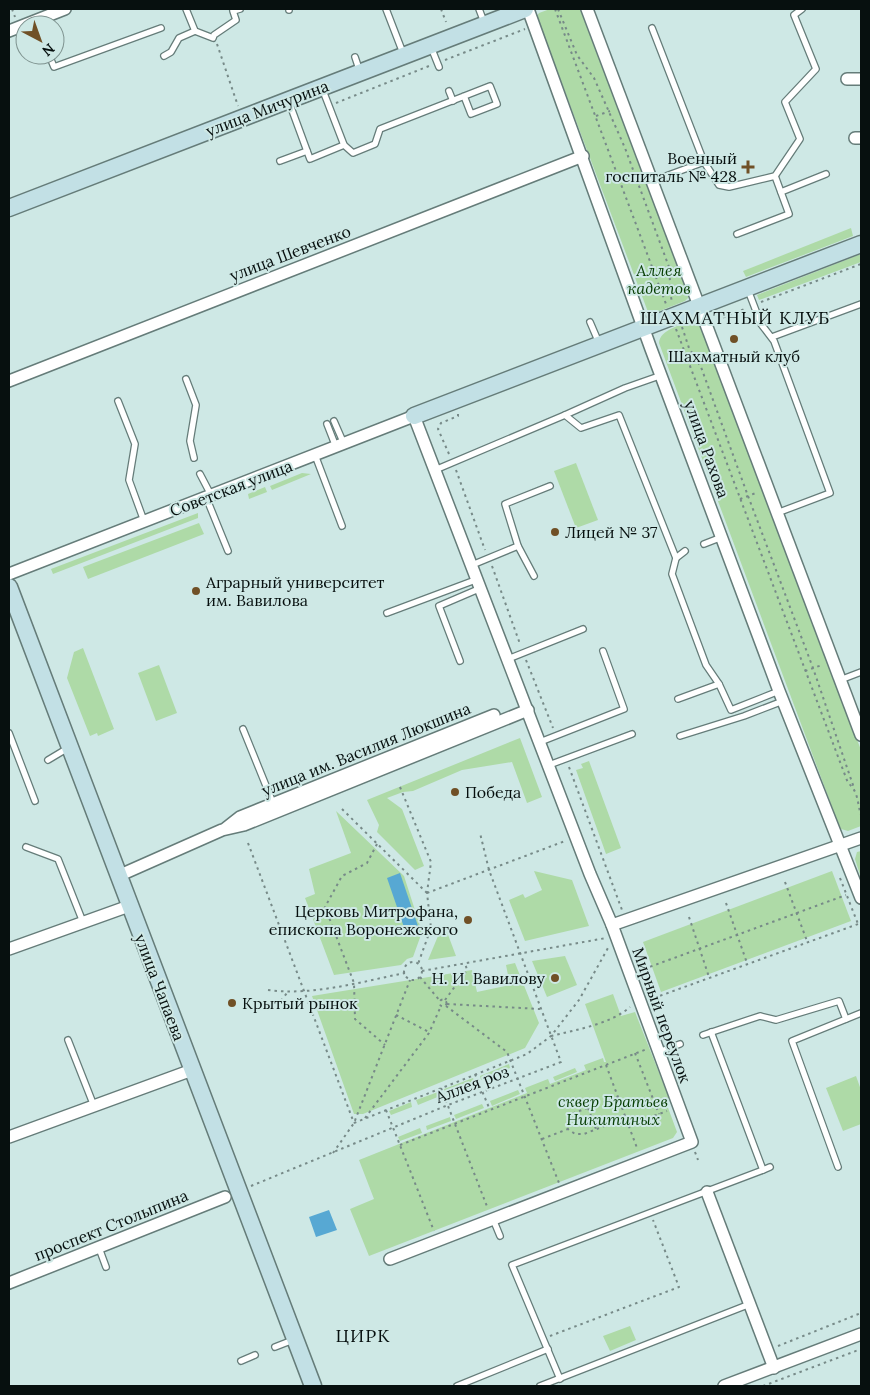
<svg xmlns="http://www.w3.org/2000/svg" width="870" height="1395" font-family="Lora,serif">
  <rect width="100%" height="100%" fill="#cee8e5"/>
  <g fill="#aedaa7">
    <path d="M550 9H580L688 294V298L685 301 652 314 648 312 538 20 537 16 539 13Z"/>
    <path d="M851 228 853 236 746 277 743 271Z"/>
    <path d="M861 254V262L759 300 757 295Z"/>
    <path d="M693 320 699 325 701 329 861 750V826L848 831 841 829 838 823 659 343C660 329 682 325 693 320Z"/>
    <path d="M576 463 598 520 576 528 554 471Z"/>
    <path d="M302 473 311 474 272 490 270 486Z"/>
    <path d="M265 487 267 492 249 499 248 494Z"/>
    <path d="M198 513V518L53 574 51 569Z"/>
    <path d="M199 523 204 534 88 579 83 567Z"/>
    <path d="M83 648 114 729 98 736 97 733 90 736 67 678 74 652Z"/>
    <path d="M159 665 177 713 156 721 138 673Z"/>
    <path d="M520 738 542 797 527 803 512 762 462 770 413 791 403 792 387 798 402 809 424 866 415 870 377 832 379 825 367 800Z"/>
    <path d="M589 761 621 848 606 854 576 770 583 768 581 764Z"/>
    <path d="M336 811 404 876 422 932 413 957 407 959 401 965 334 975 305 898 315 894 309 869 351 853Z"/>
    <path d="M861 851V878L855 859 857 852Z"/>
    <path d="M534 871 572 880 589 926 525 941 509 900 523 894 525 898 542 890Z"/>
    <path d="M832 871 851 921 661 992 643 942Z"/>
    <path d="M447 932 456 956 428 960 438 936Z"/>
    <path d="M565 956 577 985 547 997 532 961Z"/>
    <path d="M515 963 539 1023 525 1048 363 1114H354L312 996 472 970 477 992 510 985 506 965Z"/>
    <path d="M613 994 621 1016 635 1012 669 1098 667 1105 677 1132 673 1138 369 1256 350 1209 374 1199 359 1160 527 1093 525 1088 548 1079 550 1084 586 1070 584 1065 603 1058 604 1062H606L585 1004Z"/>
    <path d="M509 1064 510 1068 481 1080 480 1076Z"/>
    <path d="M575 1068 577 1072 555 1081 553 1077Z"/>
    <path d="M856 1076 861 1090V1124L843 1131 826 1088Z"/>
    <path d="M473 1078 475 1082 446 1094 444 1089Z"/>
    <path d="M518 1090 520 1094 492 1106 490 1101Z"/>
    <path d="M438 1092 440 1096 418 1105 416 1100Z"/>
    <path d="M411 1102 412 1107 391 1115 389 1111Z"/>
    <path d="M482 1104 484 1108 456 1119 454 1115Z"/>
    <path d="M450 1117 451 1121 427 1130 426 1126Z"/>
    <path d="M420 1128 422 1133 400 1141 398 1137Z"/>
    <path d="M630 1326 636 1340 610 1351 603 1336Z"/>
  </g>
  <g fill="#57a8d3">
    <path d="M400 873 420 932 407 936 387 878Z"/>
    <path d="M329 1210 337 1230 316 1237 309 1217Z"/>
  </g>
  <g fill="none" stroke-linecap="round" stroke-linejoin="round">
    <defs>
      <g id="lane">
        <path d="M186 9 195 31 213 38 214 35 236 20 233 11 240 9"/>
        <path d="M289 9V10"/>
        <path d="M386 9 403 53"/>
        <path d="M479 9 484 22"/>
        <path d="M652 28 704 162 719 185 729 187 775 176 800 139 785 102 816 69 794 15 802 9"/>
        <path d="M431 47 439 67"/>
        <path d="M49 55 54 67 161 28"/>
        <path d="M164 56 171 52 179 38 195 31"/>
        <path d="M355 57 360 72"/>
        <path d="M322 88 344 145 353 153 375 144 380 129 490 86 497 104 471 114 464 96"/>
        <path d="M449 91 453 101"/>
        <path d="M289 102 310 159 344 145"/>
        <path d="M280 161 307 151"/>
        <path d="M666 176 704 162"/>
        <path d="M781 192 826 174"/>
        <path d="M737 234 789 214 775 176"/>
        <path d="M748 290 761 324 774 341 830 493 777 513"/>
        <path d="M590 322 599 343"/>
        <path d="M772 337 861 304"/>
        <path d="M186 379 196 405 190 441 194 458"/>
        <path d="M118 401 135 444 129 480 144 521"/>
        <path d="M565 415 625 388 662 375"/>
        <path d="M334 421 344 444"/>
        <path d="M327 424 336 447"/>
        <path d="M315 455 342 526"/>
        <path d="M435 470 565 415 581 428 619 415 676 558"/>
        <path d="M200 474 211 495"/>
        <path d="M206 497 228 551"/>
        <path d="M704 544 722 537"/>
        <path d="M685 551 676 558 672 574 706 665 719 684 731 710 779 691"/>
        <path d="M472 565 518 546"/>
        <path d="M534 576 518 546 505 504 550 486"/>
        <path d="M387 613 478 579"/>
        <path d="M508 659 583 629"/>
        <path d="M460 661 439 606 481 588"/>
        <path d="M840 680 861 672"/>
        <path d="M678 699 719 684"/>
        <path d="M243 729 273 803"/>
        <path d="M9 733 35 801"/>
        <path d="M680 736 744 716 783 701"/>
        <path d="M540 742 624 709 603 651"/>
        <path d="M48 760 68 748"/>
        <path d="M549 765 632 734"/>
        <path d="M26 847 58 859 83 922"/>
        <path d="M703 1035 760 1016 776 1020 839 1001 846 1019"/>
        <path d="M68 1040 94 1106"/>
        <path d="M659 1052 680 1044"/>
        <path d="M838 1167 792 1041 861 1013"/>
        <path d="M763 1170 770 1167"/>
        <path d="M493 1219 500 1236"/>
        <path d="M99 1248 106 1267"/>
        <path d="M275 1347 293 1340"/>
        <path d="M241 1361 255 1355"/>
        <path d="M560 1379 512 1265 763 1170 711 1032"/>
        <path d="M457 1386 548 1349"/>
        <path d="M540 1386 750 1304"/>
      </g>
      <g id="street">
        <path d="M528 9 651 349 779 691 861 898"/>
        <path d="M587 9 861 735"/>
        <path d="M9 31 65 9"/>
        <path d="M847 79H861"/>
        <path d="M855 138H861"/>
        <path d="M9 381 583 156"/>
        <path d="M9 574 414 416 590 874 612 925 692 1142 390 1259"/>
        <path d="M226 828 240 817 494 715"/>
        <path d="M118 876 222 830 244 825 528 710"/>
        <path d="M612 925 861 838"/>
        <path d="M9 949 129 906"/>
        <path d="M9 1137 192 1070"/>
        <path d="M707 1192 774 1368"/>
        <path d="M9 1283 225 1197"/>
        <path d="M724 1386 861 1334"/>
      </g>
      <g id="secondary">
        <path d="M9 208 525 9"/>
        <path d="M414 416 861 244"/>
        <path d="M9 587 313 1386"/>
      </g>
    </defs>
    <use href="#lane" stroke="#657c79" stroke-width="8"/>
    <use href="#street" stroke="#657c79" stroke-width="14"/>
    <use href="#secondary" stroke="#657c79" stroke-width="19"/>
    <g stroke="#778a88" stroke-width="2" stroke-dasharray="2.5 4" stroke-linecap="butt">
      <path d="M12 9 15 17"/>
      <path d="M441 9 446 22"/>
      <path d="M555 9 666 304"/>
      <path d="M558 9 577 55 594 78 625 148 669 267 671 297 672 302"/>
      <path d="M217 44 238 106"/>
      <path d="M445 60 525 29"/>
      <path d="M336 103 429 66"/>
      <path d="M596 116 610 111"/>
      <path d="M761 302 861 264"/>
      <path d="M717 320 747 308"/>
      <path d="M682 327 689 348 701 367 748 496 813 668 854 788"/>
      <path d="M676 329 848 783C859 792 857 803 861 815"/>
      <path d="M449 454 438 429 441 423 458 416V414"/>
      <path d="M456 470 485 550"/>
      <path d="M740 499 756 493"/>
      <path d="M492 566 520 644"/>
      <path d="M526 660 553 728"/>
      <path d="M805 671 822 665"/>
      <path d="M569 767 622 910"/>
      <path d="M400 787 431 862 427 893 431 928 418 964"/>
      <path d="M342 809 427 893"/>
      <path d="M248 843 354 1123"/>
      <path d="M377 844 367 863 342 876 325 907 354 983 355 1019 385 1045"/>
      <path d="M840 878 858 924"/>
      <path d="M785 882 807 941"/>
      <path d="M427 893 565 841"/>
      <path d="M726 903 747 963"/>
      <path d="M689 917 709 977"/>
      <circle cx="413" cy="971" r="9"/>
      <path d="M644 969 846 895"/>
      <path d="M422 971 606 938"/>
      <path d="M420 977 440 1001"/>
      <path d="M268 990C313 996 360 982 405 973"/>
      <path d="M654 998 861 923"/>
      <circle cx="443" cy="1003" r="3.5"/>
      <path d="M445 1000 467 970 465 963"/>
      <path d="M447 1004 540 1009"/>
      <path d="M277 1006 287 993"/>
      <path d="M446 1006 507 1052 559 1183"/>
      <path d="M396 1015 429 1032"/>
      <path d="M551 1036C575 1030 611 1024 630 1007"/>
      <path d="M635 1053 659 1114"/>
      <path d="M606 1065 637 1148"/>
      <path d="M475 1074 490 1110"/>
      <path d="M441 1088 488 1209"/>
      <path d="M618 1097 571 1114 567 1120 568 1129 575 1134H584L625 1118"/>
      <path d="M588 1108 596 1129"/>
      <path d="M386 1110 434 1231"/>
      <path d="M365 1118 429 1033 441 1006"/>
      <path d="M354 1123 527 1054 551 1036 579 1000 608 948"/>
      <path d="M630 1125 667 1111"/>
      <path d="M542 1139 568 1129"/>
      <path d="M400 1145 647 1049"/>
      <path d="M695 1152 698 1160"/>
      <path d="M333 1153 354 1123 410 980"/>
      <path d="M251 1186 448 1105 561 1062 489 870 480 833"/>
      <path d="M550 1336 679 1287 653 1220"/>
      <path d="M778 1346 861 1313"/>
      <path d="M763 1386 861 1349"/>
    </g>
    <use href="#lane" stroke="#fff" stroke-width="5.5"/>
    <use href="#street" stroke="#fff" stroke-width="11"/>
    <use href="#secondary" stroke="#c2e0e5" stroke-width="16"/>
  </g>
  <g fill="#705026" stroke="#cee8e5" stroke-width="2">
    <path d="M745.5 159.5h5v5h5v5h-5v5h-5v-5h-5v-5h5z"/>
    <circle cx="734" cy="339" r="5"/>
    <circle cx="555" cy="532" r="5"/>
    <circle cx="196" cy="591" r="5"/>
    <circle cx="455" cy="792" r="5"/>
    <circle cx="468" cy="920" r="5"/>
    <circle cx="555" cy="978" r="5"/>
    <circle cx="232" cy="1003" r="5"/>
  </g>
  <g text-anchor="middle" stroke-width="4" stroke-linejoin="round" paint-order="stroke">
    <g font-size="16" fill="#07100f" stroke="#cee8e5">
      <text transform="translate(267 108) rotate(-21)" y="6">улица Мичурина</text>
      <text transform="translate(290 253) rotate(-21)" y="6">улица Шевченко</text>
      <text transform="translate(707 449) rotate(70)" y="6">улица Рахова</text>
      <text transform="translate(231 488) rotate(-21)" y="6">Советская улица</text>
      <text transform="translate(366 749) rotate(-22)" y="6">улица им. Василия Люкшина</text>
      <text transform="translate(160 987) rotate(69)" y="6">улица Чапаева</text>
      <text transform="translate(662 1015) rotate(70)" y="6">Мирный переулок</text>
      <text transform="translate(472 1084) rotate(-21)" y="6">Аллея роз</text>
      <text transform="translate(111 1225) rotate(-22)" y="6">проспект Столыпина</text>
    </g>
    <g font-size="16" fill="#07100f" stroke="#cee8e5" text-anchor="start">
      <text x="737" y="164" text-anchor="end">Военный<tspan x="737" dy="18">госпиталь № 428</tspan></text>
      <text x="734" y="362" text-anchor="middle">Шахматный клуб</text>
      <text x="565" y="538">Лицей № 37</text>
      <text x="206" y="588">Аграрный университет<tspan x="206" dy="18">им. Вавилова</tspan></text>
      <text x="465" y="798">Победа</text>
      <text x="458" y="917" text-anchor="end">Церковь Митрофана,<tspan x="458" dy="18">епископа Воронежского</tspan></text>
      <text x="545" y="984" text-anchor="end">Н. И. Вавилову</text>
      <text x="242" y="1009">Крытый рынок</text>
    </g>
    <g font-size="16" font-style="italic" fill="#063d00" stroke="#cee8e5">
      <text x="659" y="276">Аллея<tspan x="659" dy="18">кадетов</tspan></text>
      <text x="613" y="1107">сквер Братьев<tspan x="613" dy="18">Никитиных</tspan></text>
    </g>
    <g font-size="18" letter-spacing="1" fill="#07100f" stroke="#cee8e5">
      <text x="735" y="324">ШАХМАТНЫЙ КЛУБ</text>
      <text x="363" y="1342">ЦИРК</text>
    </g>
  </g>
  <rect width="870" height="1395" fill="none" stroke="#07100f" stroke-width="20"/>
  <g transform="translate(40 40) rotate(139)"><circle r="24" fill="#cee8e5" stroke="#7e928f"/>
  <path d="M0-4L9 19L0 12L-9 19Z" fill="#705026"/>
  <text y="-8" font-size="14" font-weight="bold" text-anchor="middle" fill="#07100f">N</text>
  </g>
</svg>
